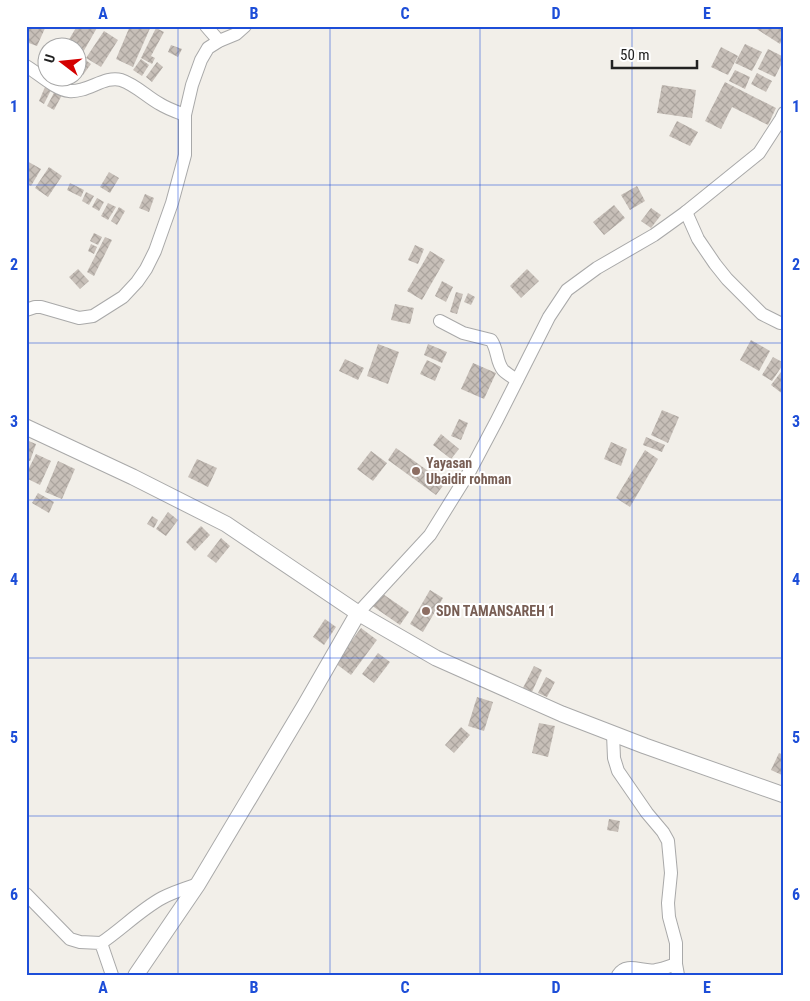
<svg xmlns="http://www.w3.org/2000/svg" width="810" height="1001" font-family="'Roboto Condensed',sans-serif">
  <defs>
    <pattern id="building-cross-hatch" width="8" height="8" patternUnits="userSpaceOnUse" patternTransform="scale(1.25)"><rect width="8" height="8" fill="#c7bfb8"/><path d="M0 0l8 8M0 8l8-8" fill="none" stroke="#aba49e"/></pattern>
  </defs>
  <rect width="100%" height="100%" fill="#f2efe9"/>
  <g fill="url(#building-cross-hatch)">
    <path d="M30 26H46L37 46 26 42V35Z"/>
    <path d="M77 26H98L78 61V48H64Z"/>
    <path d="M130 26H151L133 67 116 59Z"/>
    <path d="M752 26H784V37L780 44Z"/>
    <path d="M156 28 164 32 151 56 155 58 152 64 141 58Z"/>
    <path d="M104 31 118 40 101 67 86 58Z"/>
    <path d="M745 44 762 52 752 71 735 63Z"/>
    <path d="M44 45 48 46V63L38 59Z"/>
    <path d="M171 45 182 49 178 57 168 52Z"/>
    <path d="M721 47 738 56 728 75 711 67Z"/>
    <path d="M768 49 784 57V59L775 77 758 69Z"/>
    <path d="M83 58 91 64 83 75 78 71V66Z"/>
    <path d="M141 59 149 65 142 76 133 70Z"/>
    <path d="M157 62 163 67 152 82 146 77Z"/>
    <path d="M735 70 750 77 745 89 729 81Z"/>
    <path d="M757 73 772 81 766 92 751 84Z"/>
    <path d="M725 82 776 108 768 125 732 107 721 129 705 121Z"/>
    <path d="M662 85 696 90 692 118 657 113Z"/>
    <path d="M45 87 51 90 44 104 39 101Z"/>
    <path d="M56 89 63 93 54 110 47 106Z"/>
    <path d="M677 121 698 132 690 146 669 136Z"/>
    <path d="M27 161 41 169 31 186 26 183V163Z"/>
    <path d="M49 167 62 176 48 197 35 188Z"/>
    <path d="M109 172 119 178 110 193 100 187Z"/>
    <path d="M70 183 84 190 81 197 67 190Z"/>
    <path d="M637 186 645 201 630 210 621 195Z"/>
    <path d="M86 192 94 196 89 205 82 201Z"/>
    <path d="M145 194 154 198 149 212 139 208Z"/>
    <path d="M97 198 104 202 99 211 92 207Z"/>
    <path d="M108 203 116 207 108 220 101 216Z"/>
    <path d="M614 205 625 218 604 235 593 222Z"/>
    <path d="M119 207 125 211 117 225 111 221Z"/>
    <path d="M651 208 661 215 651 228 641 221Z"/>
    <path d="M94 233 102 237 98 245 90 241Z"/>
    <path d="M105 237 112 240 94 276 87 272Z"/>
    <path d="M91 244 97 247 94 254 88 251Z"/>
    <path d="M415 245 424 249 418 264 408 260Z"/>
    <path d="M430 251 445 260 422 300 407 291Z"/>
    <path d="M78 269 89 281 80 289 69 277Z"/>
    <path d="M527 269 539 281 521 298 510 286Z"/>
    <path d="M442 281 453 287 446 302 435 296Z"/>
    <path d="M456 292 463 294 457 314 450 312Z"/>
    <path d="M468 293 475 297 471 305 464 302Z"/>
    <path d="M395 304 414 308 410 324 391 320Z"/>
    <path d="M751 340 770 351 759 371 740 360Z"/>
    <path d="M378 344 399 352 388 384 367 376Z"/>
    <path d="M428 344 447 352 442 363 424 355Z"/>
    <path d="M773 357 784 363 772 381 762 375Z"/>
    <path d="M345 359 364 368 358 380 339 371Z"/>
    <path d="M427 360 441 367 435 381 420 374Z"/>
    <path d="M473 363 496 373 484 399 461 389Z"/>
    <path d="M784 368V395L771 385Z"/>
    <path d="M662 410 679 417 668 443 651 435Z"/>
    <path d="M459 419 468 423 461 440 451 436Z"/>
    <path d="M441 434 459 449 451 459 433 445Z"/>
    <path d="M646 437 665 445 662 452 643 445Z"/>
    <path d="M26 440 36 444 30 461 26 460Z"/>
    <path d="M611 442 627 449 621 466 604 459Z"/>
    <path d="M396 448 445 483 436 495 388 460Z"/>
    <path d="M645 450 658 459 630 507 616 498Z"/>
    <path d="M371 451 387 463 373 481 357 469Z"/>
    <path d="M36 454 51 461 40 485 26 478V474Z"/>
    <path d="M197 459 217 468 208 487 188 477Z"/>
    <path d="M58 461 75 469 62 499 45 492Z"/>
    <path d="M38 493 54 502 49 513 32 503Z"/>
    <path d="M168 512 178 520 166 536 156 529Z"/>
    <path d="M152 516 158 520 154 528 147 524Z"/>
    <path d="M201 526 210 535 195 551 186 542Z"/>
    <path d="M221 538 230 546 216 563 207 556Z"/>
    <path d="M430 590 443 598 423 632 410 624Z"/>
    <path d="M380 592 409 612 400 625 371 605Z"/>
    <path d="M325 619 336 627 324 645 313 637Z"/>
    <path d="M361 628 377 640 351 675 335 663Z"/>
    <path d="M378 653 390 662 374 683 362 674Z"/>
    <path d="M534 666 542 670 532 692 523 688Z"/>
    <path d="M546 677 555 682 547 697 538 693Z"/>
    <path d="M477 697 493 702 484 731 468 726Z"/>
    <path d="M539 723 555 726 548 757 532 753Z"/>
    <path d="M461 727 470 735 454 753 445 745Z"/>
    <path d="M779 753 784 755V776L771 770Z"/>
    <path d="M609 819 620 821 618 832 607 830Z"/>
  </g>
  <g fill="none" stroke-linecap="round" stroke-linejoin="round">
    <defs>
      <g id="minor">
        <path d="M206 26 219 41"/>
        <path d="M26 66C38 73 56 90 69 91 87 93 105 75 121 80 136 85 147 97 160 104 168 109 177 112 185 115"/>
        <path d="M686 212 698 239 715 264 727 279 762 314 780 323H784"/>
        <path d="M26 310 35 307H41L79 318 93 316 123 297 137 282 146 269 155 251 172 203 185 155V115L192 85 201 60 208 48 219 41 236 34 245 26"/>
        <path d="M440 321 463 333 491 340C498 349 496 362 503 370 507 374 512 377 517 380"/>
        <path d="M358 613 430 535 471 469 497 420 549 317 567 290 597 268 654 235 686 212 759 153 781 119 784 113"/>
        <path d="M613 734 614 758 618 771 647 813 663 832 668 841 671 873 668 903 669 917 676 943V964L678 975"/>
        <path d="M26 894 70 939 80 942 101 943 112 975"/>
        <path d="M101 943C122 929 140 910 162 898 173 892 186 888 198 884"/>
        <path d="M618 975C627 961 643 973 656 970 663 969 670 966 676 964"/>
      </g>
      <g id="tertiary">
        <path d="M26 427 133 477 226 524 358 613 436 658 562 714 645 746 784 795"/>
        <path d="M136 975 198 884 305 705 358 613"/>
      </g>
    </defs>
    <use href="#minor" stroke="#a9a9a9" stroke-width="14"/>
    <use href="#tertiary" stroke="#a9a9a9" stroke-width="17"/>
    <use href="#minor" stroke="#fff" stroke-width="12"/>
    <use href="#tertiary" stroke="#fff" stroke-width="15"/>
  </g>
  <path fill="none" stroke="#1d4ed8" stroke-width="1" stroke-opacity="0.55" d="M178 26V975M330 26V975M480 26V975M632 26V975M26 185H784M26 343H784M26 500H784M26 658H784M26 816H784"/>
  <g fill="#8d6e63" stroke="#fff" stroke-width="2">
    <circle cx="416" cy="471" r="5"/>
    <circle cx="426" cy="611" r="5"/>
  </g>
  <g text-anchor="middle" stroke-width="4" stroke-linejoin="round" paint-order="stroke">
    <g font-size="14" font-weight="bold" fill="#785e54" stroke="#fff" text-anchor="start">
      <text x="426" y="468">Yayasan<tspan x="426" dy="16">Ubaidir rohman</tspan></text>
      <text x="436" y="616">SDN TAMANSAREH 1</text>
    </g>
  </g>
  <rect width="810" height="1001" fill="none" stroke="#ffffff" stroke-width="55"/>
  <g transform="translate(62 62) rotate(286)"><circle r="24" fill="#ffffff" stroke="#a7a7a7"/>
  <path d="M0-4L9 19L0 12L-9 19Z" fill="#d40000"/>
  <text y="-8" font-size="14" font-weight="bold" text-anchor="middle" fill="#222222">U</text>
  </g>
  <path d="M612 60v8h85v-8" fill="none" stroke="#222222" stroke-width="2.5"/>
  <text x="620" y="60" font-size="15" fill="#222222" stroke="#ffffff" stroke-width="4" paint-order="stroke">50 m</text>
  <rect x="28" y="28" width="754" height="946" fill="none" stroke="#1d4ed8" stroke-width="2"/>
  <g font-size="16" text-anchor="middle" font-weight="bold" fill="#1d4ed8">
    <text x="103" y="19">A</text>
    <text x="254" y="19">B</text>
    <text x="405" y="19">C</text>
    <text x="556" y="19">D</text>
    <text x="707" y="19">E</text>
    <text x="14" y="112">1</text>
    <text x="796" y="112">1</text>
    <text x="14" y="270">2</text>
    <text x="796" y="270">2</text>
    <text x="14" y="427">3</text>
    <text x="796" y="427">3</text>
    <text x="14" y="585">4</text>
    <text x="796" y="585">4</text>
    <text x="14" y="743">5</text>
    <text x="796" y="743">5</text>
    <text x="14" y="900">6</text>
    <text x="796" y="900">6</text>
    <text x="103" y="993">A</text>
    <text x="254" y="993">B</text>
    <text x="405" y="993">C</text>
    <text x="556" y="993">D</text>
    <text x="707" y="993">E</text>
  </g>
</svg>
